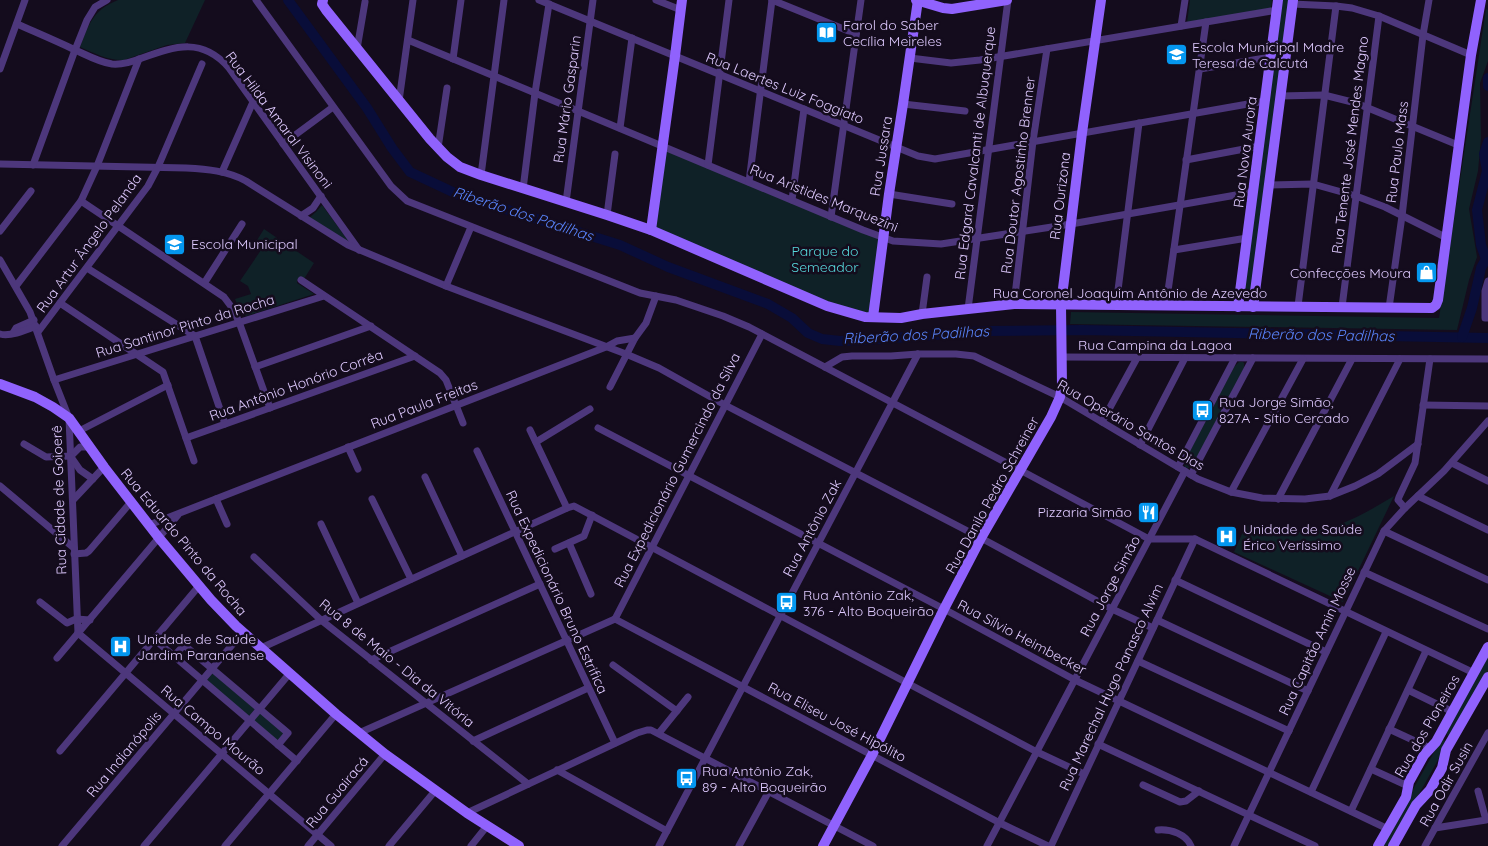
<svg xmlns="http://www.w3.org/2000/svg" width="1488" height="846" font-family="Quicksand,sans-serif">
  <rect width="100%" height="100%" fill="#140c1d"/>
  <g fill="#0f2127">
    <path d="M118 0H205L185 43 167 45 124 60C109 61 94 53 80 47 89 24 93 10 118 0Z"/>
    <path d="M1190 0H1272L1271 8 1187 23Z"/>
    <path d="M1282 0H1290L1250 298 1243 299Z"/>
    <path d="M1486 9 1488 10V61L1480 83 1481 138 1478 171 1469 209 1477 257 1469 280 1457 330 1070 324 1071 312 1439 318Z"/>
    <path d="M665 150 881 239 871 314 833 306 654 229Z"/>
    <path d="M322 205 350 243 309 218 316 212Z"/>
    <path d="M264 229 314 263 304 279 301 277 297 280V283L314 294 246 316 240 311 235 299 251 294 248 286 240 281 261 250 254 245Z"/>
    <path d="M1239 362H1243L1244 363V368L1193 465 1188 468 1185 467 1184 462 1234 367Z"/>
    <path d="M1394 496 1343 602 1234 552 1246 525C1262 527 1279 532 1296 532 1333 533 1364 514 1394 496Z"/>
    <path d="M1488 653V672L1451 736H1448L1446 733Z"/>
    <path d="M213 673 255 709 248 717 206 681Z"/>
    <path d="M260 713 284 733 277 741 253 721Z"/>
    <path d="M1442 738 1445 741 1448 742 1390 846H1381Z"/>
  </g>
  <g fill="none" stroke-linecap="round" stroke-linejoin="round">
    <g stroke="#090d39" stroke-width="10">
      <path d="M288 0 367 108 392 148 410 172 457 194 620 245 668 267 768 304 792 318 808 333 822 339 840 341 867 340 985 331 1082 330 1488 338"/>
      <path d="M1488 78V86"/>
      <path d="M1462 337 1472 308 1481 268 1486 259 1481 245 1477 210 1487 171 1484 154 1488 142"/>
    </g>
    <g stroke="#4d377c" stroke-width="7">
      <path d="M256 0 391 186 407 201 640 293 676 300 723 316 749 327 1020 470 1149 539H1195L1474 673"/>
      <path d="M539 0 918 156 935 159 1265 101"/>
      <path d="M656 0 681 10"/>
      <path d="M772 0 856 34"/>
      <path d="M1292 4 1336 6 1352 8 1379 16 1471 55"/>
      <path d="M17 24C35 32 54 40 73 49 85 54 98 62 112 64 123 65 132 62 142 58 176 46 202 37 229 68L359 250"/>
      <path d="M1181 26 1185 0"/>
      <path d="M408 40 863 230 893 241 941 244 1071 224 1253 192"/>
      <path d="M357 49 365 2"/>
      <path d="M910 58 951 63 980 60 1277 10"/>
      <path d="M453 59 461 0"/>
      <path d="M0 69 25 0"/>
      <path d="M1200 69 1271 57"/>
      <path d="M1280 96 1324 95 1356 103 1458 145"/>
      <path d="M399 101 413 0"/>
      <path d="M903 104 965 111"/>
      <path d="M620 128 632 38"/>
      <path d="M283 144 333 107"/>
      <path d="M438 148 447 88"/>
      <path d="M1186 160 1260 146"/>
      <path d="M0 164 186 168C207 169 228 171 246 181L348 245 446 286 626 354 659 368 725 405 981 538 1112 609 1153 628"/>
      <path d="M33 165 75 50 87 20 95 7 107 0"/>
      <path d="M708 165 729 0"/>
      <path d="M222 172 253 102"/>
      <path d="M481 175 504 0"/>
      <path d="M749 182 772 0"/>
      <path d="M1269 185 1313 184 1356 196 1385 207 1445 237"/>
      <path d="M523 189 535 93 549 4"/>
      <path d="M889 194 952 204"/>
      <path d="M792 200 804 109"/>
      <path d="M81 201 224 297 233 309 239 322 270 408"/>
      <path d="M566 202 593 0"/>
      <path d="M607 215 615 154"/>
      <path d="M301 216 313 208 321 196"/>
      <path d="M831 217 861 0"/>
      <path d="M0 231 31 191"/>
      <path d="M1174 250 1247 238"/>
      <path d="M0 260 30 312 54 380 69 418 78 633"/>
      <path d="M87 268 195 336 225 424"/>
      <path d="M301 280 440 373 446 380 463 423"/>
      <path d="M1488 281 1485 291V318H1488"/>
      <path d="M205 282 242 224"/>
      <path d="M16 286 81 201 97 166 139 59"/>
      <path d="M446 286 471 227"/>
      <path d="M60 303 163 372 194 461"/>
      <path d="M1014 304 1033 141 1047 49"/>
      <path d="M1166 305 1206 22"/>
      <path d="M1116 306 1139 123"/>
      <path d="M1298 306 1336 6"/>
      <path d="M1342 307 1379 16"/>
      <path d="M1389 308 1402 216 1423 35 1429 0"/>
      <path d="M968 309 1008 0"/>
      <path d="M922 314 927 277"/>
      <path d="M38 332 148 186 158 167 202 64"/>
      <path d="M13 333 16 328 34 320"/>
      <path d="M0 334C10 337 26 330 36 326"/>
      <path d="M1062 357 1488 359"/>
      <path d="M255 367 371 326"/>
      <path d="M825 367 842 357 852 356H891L918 354H956L974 356 1060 397 1198 479 1231 492 1262 498 1305 499 1330 496 1355 486 1378 474 1418 444"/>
      <path d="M54 380 324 296"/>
      <path d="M610 387 635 338"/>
      <path d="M1423 405 1488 406"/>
      <path d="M1102 422 1137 358"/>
      <path d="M598 428 944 609 1075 680 1388 829"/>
      <path d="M530 430 567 508"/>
      <path d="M79 431 168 385"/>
      <path d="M186 438 415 356"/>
      <path d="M536 442 590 409"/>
      <path d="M24 444 46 457 71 456 80 447H90"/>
      <path d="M1140 445 1185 358"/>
      <path d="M348 447 358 469"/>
      <path d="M477 451 615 743"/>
      <path d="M71 457 80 470 93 479"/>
      <path d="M1452 463 1488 481"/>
      <path d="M1178 467 1235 358"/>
      <path d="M1191 475 1253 358"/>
      <path d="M425 477 462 556"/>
      <path d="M0 486 74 548"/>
      <path d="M1231 492 1303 359"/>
      <path d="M1330 496 1400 359"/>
      <path d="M1418 496 1488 530"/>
      <path d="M216 499 227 524"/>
      <path d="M372 499 411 579"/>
      <path d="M1278 499 1352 359"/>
      <path d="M73 500 104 467"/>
      <path d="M1405 508 1398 500 1399 497 1415 463 1430 359"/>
      <path d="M321 524 358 603"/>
      <path d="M149 525 606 347 617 341 635 338 646 323 656 296"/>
      <path d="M1384 531 1488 580"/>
      <path d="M569 543 591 594"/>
      <path d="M555 549 584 536 592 515"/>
      <path d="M74 554 86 553 89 551 131 502"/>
      <path d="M254 557 321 620 528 784"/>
      <path d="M1364 572 1488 629"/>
      <path d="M1175 580 1326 652"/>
      <path d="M40 602 67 623 76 619 90 620"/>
      <path d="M615 619 1000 823 1048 846"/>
      <path d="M615 619 762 334"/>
      <path d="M1157 620 1308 691"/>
      <path d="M78 633 331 846"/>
      <path d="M154 639 297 761"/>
      <path d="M261 648 567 508 574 506 1037 752 1084 774"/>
      <path d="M174 656 184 645 288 733 278 745"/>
      <path d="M57 658 178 515"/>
      <path d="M371 660 540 584"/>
      <path d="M1138 661 1289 731"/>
      <path d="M613 665 677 711"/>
      <path d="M1408 690 1453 712"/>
      <path d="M1389 729 1430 748"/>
      <path d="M359 733 615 619"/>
      <path d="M659 733 688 697"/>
      <path d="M473 741 588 688"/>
      <path d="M1098 744 1315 846"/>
      <path d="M60 751 199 586"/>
      <path d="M1371 769 1408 786"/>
      <path d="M557 770 667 831"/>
      <path d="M1143 785 1180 802 1186 801 1199 791"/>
      <path d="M1311 792 1386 632"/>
      <path d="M1351 811 1426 651"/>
      <path d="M467 813 637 733 647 730H651L873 846"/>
      <path d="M1435 828 1486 820 1478 791"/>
      <path d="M1158 830C1171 829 1186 834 1191 846"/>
      <path d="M62 846 243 632"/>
      <path d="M144 846 290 673"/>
      <path d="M225 846 336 714"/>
      <path d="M308 846 385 754"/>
      <path d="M389 846 435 791"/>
      <path d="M471 846 487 826"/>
      <path d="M659 846 918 354"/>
      <path d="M739 846 769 791"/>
      <path d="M987 846 1185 471"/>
      <path d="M1051 846 1195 539"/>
      <path d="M1234 846 1384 531 1405 508 1444 471 1488 421"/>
      <path d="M1425 846 1488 733"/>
    </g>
    <g stroke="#9062fd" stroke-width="10">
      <path d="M323 0 322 4 326 10 430 139 447 157 460 167 481 175 607 215 651 230 827 306 865 317 901 318 922 314 1014 304 1432 308 1436 305 1438 300 1471 55 1481 0"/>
      <path d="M916 0 943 8 952 9 1007 0"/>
      <path d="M651 230 675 56 682 0"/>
      <path d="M1238 307 1278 0"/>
      <path d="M1253 307 1293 0"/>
      <path d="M873 317 889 194 903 104 918 0"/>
      <path d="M0 384 35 397 53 407 69 418 104 467 159 538 211 600 236 626 336 714 385 754 467 813 519 846"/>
      <path d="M823 846 872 755 944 609 981 538 1051 417 1060 397 1062 386 1061 305 1082 133 1101 0"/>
      <path d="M1378 846 1406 797 1409 782 1424 755 1436 742 1488 647"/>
      <path d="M1393 846 1416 805 1430 790 1442 768 1446 750 1488 677"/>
    </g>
  </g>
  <defs>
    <symbol id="library-square" viewBox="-11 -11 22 22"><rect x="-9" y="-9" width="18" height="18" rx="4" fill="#0497ef" stroke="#140c1d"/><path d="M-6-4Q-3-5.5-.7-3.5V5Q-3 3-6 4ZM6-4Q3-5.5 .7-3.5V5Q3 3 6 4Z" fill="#fff"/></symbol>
    <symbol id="school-square" viewBox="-11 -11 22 22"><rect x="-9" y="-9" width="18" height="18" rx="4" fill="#0497ef" stroke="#140c1d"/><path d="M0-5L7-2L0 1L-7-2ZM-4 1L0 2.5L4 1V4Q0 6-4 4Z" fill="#fff"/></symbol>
    <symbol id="shop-square" viewBox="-11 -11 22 22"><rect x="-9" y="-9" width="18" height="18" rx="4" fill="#0497ef" stroke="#140c1d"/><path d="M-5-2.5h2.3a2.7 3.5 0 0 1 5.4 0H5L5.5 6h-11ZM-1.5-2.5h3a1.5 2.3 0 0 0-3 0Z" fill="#fff"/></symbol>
    <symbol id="bus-square" viewBox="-11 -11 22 22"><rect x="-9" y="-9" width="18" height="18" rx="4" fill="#0497ef" stroke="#140c1d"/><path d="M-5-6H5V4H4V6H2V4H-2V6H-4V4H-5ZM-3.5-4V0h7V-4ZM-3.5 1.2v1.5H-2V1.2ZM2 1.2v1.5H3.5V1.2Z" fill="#fff"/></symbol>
    <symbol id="restaurant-square" viewBox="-11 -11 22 22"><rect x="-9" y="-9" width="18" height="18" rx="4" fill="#0497ef" stroke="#140c1d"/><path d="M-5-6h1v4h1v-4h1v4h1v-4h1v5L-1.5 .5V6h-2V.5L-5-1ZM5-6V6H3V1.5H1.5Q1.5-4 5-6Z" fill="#fff"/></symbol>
    <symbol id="hospital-square" viewBox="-11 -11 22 22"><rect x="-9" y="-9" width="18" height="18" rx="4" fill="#0497ef" stroke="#140c1d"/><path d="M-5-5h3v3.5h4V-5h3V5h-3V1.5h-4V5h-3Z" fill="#fff"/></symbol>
  </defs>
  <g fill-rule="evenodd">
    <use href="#library-square" x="814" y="20" width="25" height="25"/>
    <use href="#school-square" x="1164" y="42" width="25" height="25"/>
    <use href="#school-square" x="162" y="232" width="25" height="25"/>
    <use href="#shop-square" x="1414" y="260" width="25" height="25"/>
    <use href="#bus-square" x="1190" y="398" width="25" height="25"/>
    <use href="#restaurant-square" x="1136" y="500" width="25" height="25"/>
    <use href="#hospital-square" x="1214" y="524" width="25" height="25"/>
    <use href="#bus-square" x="774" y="590" width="25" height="25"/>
    <use href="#hospital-square" x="108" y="634" width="25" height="25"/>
    <use href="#bus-square" x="674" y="766" width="25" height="25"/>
  </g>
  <g text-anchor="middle" stroke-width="5" stroke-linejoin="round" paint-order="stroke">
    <g font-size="14" fill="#dec9fe" stroke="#140c1d" text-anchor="start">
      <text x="843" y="30">Farol do Saber<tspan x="843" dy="16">Cecília Meireles</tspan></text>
      <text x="1192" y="52">Escola Municipal Madre<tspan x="1192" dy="16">Teresa de Calcutá</tspan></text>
      <text x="191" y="249">Escola Municipal</text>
      <text x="1411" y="278" text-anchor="end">Confecções Moura</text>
      <text x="1219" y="407">Rua Jorge Simão,<tspan x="1219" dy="16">827A - Sítio Cercado</tspan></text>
      <text x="1132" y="517" text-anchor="end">Pizzaria Simão</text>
      <text x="1243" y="534">Unidade de Saúde<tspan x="1243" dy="16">Érico Veríssimo</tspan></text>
      <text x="803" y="600">Rua Antônio Zak,<tspan x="803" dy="16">376 - Alto Boqueirão</tspan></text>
      <text x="137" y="644">Unidade de Saúde<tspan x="137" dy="16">Jardim Paranaense</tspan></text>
      <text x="702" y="776">Rua Antônio Zak,<tspan x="702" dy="16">89 - Alto Boqueirão</tspan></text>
    </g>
    <g font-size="14" fill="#dec9fe" stroke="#140c1d">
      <text transform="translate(785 88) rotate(22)" y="5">Rua Laertes Luiz Foggiato</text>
      <text transform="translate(567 99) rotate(-82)" y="5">Rua Mário Gasparin</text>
      <text transform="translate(279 120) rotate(53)" y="5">Rua Hilda Amaral Visinoni</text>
      <text transform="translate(1350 145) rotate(-83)" y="5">Rua Tenente José Mendes Magno</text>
      <text transform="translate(1245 152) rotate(-83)" y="5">Rua Nova Aurora</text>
      <text transform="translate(1397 152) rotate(-83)" y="5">Rua Paulo Mass</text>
      <text transform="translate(975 153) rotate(-83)" y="5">Rua Edgard Cavalcanti de Albuquerque</text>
      <text transform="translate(881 156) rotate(-81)" y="5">Rua Jussara</text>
      <text transform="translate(1018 175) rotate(-83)" y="5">Rua Doutor Agostinho Brenner</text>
      <text transform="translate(1060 196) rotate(-83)" y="5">Rua Ourizona</text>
      <text transform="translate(824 198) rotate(22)" y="5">Rua Aristides Marquezini</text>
      <text transform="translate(89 243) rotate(-54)" y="5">Rua Artur Ângelo Pelanda</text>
      <text x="1130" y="298">Rua Coronel Joaquim Antônio de Azevedo</text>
      <text transform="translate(185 326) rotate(-17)" y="5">Rua Santinor Pinto da Rocha</text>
      <text x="1155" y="350">Rua Campina da Lagoa</text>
      <text transform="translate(296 385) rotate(-20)" y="5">Rua Antônio Honório Corrêa</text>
      <text transform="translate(424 404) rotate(-21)" y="5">Rua Paula Freitas</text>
      <text transform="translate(1131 425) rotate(30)" y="5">Rua Operário Santos Dias</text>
      <text transform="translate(677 470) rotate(-63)" y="5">Rua Expedicionário Gumercindo da Silva</text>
      <text transform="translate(992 495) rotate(-61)" y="5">Rua Danilo Pedro Schreiner</text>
      <text transform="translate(59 500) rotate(-92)" y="5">Rua Cidade de Goioerê</text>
      <text transform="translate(812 528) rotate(-62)" y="5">Rua Antônio Zak</text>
      <text transform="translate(184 542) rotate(50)" y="5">Rua Eduardo Pinto da Rocha</text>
      <text transform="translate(1110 586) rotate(-62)" y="5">Rua Jorge Simão</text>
      <text transform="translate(557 592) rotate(65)" y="5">Rua Expedicionário Bruno Estrifica</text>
      <text transform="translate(1022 637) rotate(28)" y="5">Rua Sílvio Heimbecker</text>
      <text transform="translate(1317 641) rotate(-65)" y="5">Rua Capitão Amin Mosse</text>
      <text transform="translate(397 663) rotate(39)" y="5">Rua 8 de Maio - Dia da Vitória</text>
      <text transform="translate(1111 687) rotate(-65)" y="5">Rua Marechal Hugo Panasco Alvim</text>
      <text transform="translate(837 722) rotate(28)" y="5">Rua Eliseu José Hipólito</text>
      <text transform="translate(1427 726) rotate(-60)" y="5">Rua dos Pioneiros</text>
      <text transform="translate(213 730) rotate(40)" y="5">Rua Campo Mourão</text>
      <text transform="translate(124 754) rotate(-50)" y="5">Rua Indianópolis</text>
      <text transform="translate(1446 784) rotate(-61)" y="5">Rua Odir Susin</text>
      <text transform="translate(337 792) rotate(-50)" y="5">Rua Guairacá</text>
    </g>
    <g font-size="14" fill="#57d9dc" stroke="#140c1d">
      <text x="825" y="256">Parque do<tspan x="825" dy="16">Semeador</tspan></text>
    </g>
    <g font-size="15" font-style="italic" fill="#5984fc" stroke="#140c1d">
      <text transform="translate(523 214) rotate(18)" y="5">Riberão dos Padilhas</text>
      <text transform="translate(916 335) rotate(-3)" y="5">Riberão dos Padilhas</text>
      <text transform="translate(1321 335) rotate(1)" y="5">Riberão dos Padilhas</text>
    </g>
  </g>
</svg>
